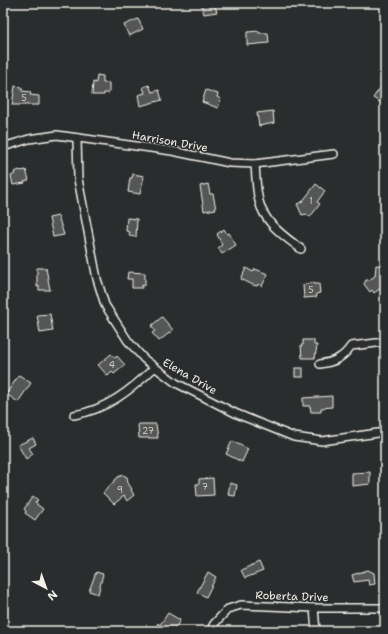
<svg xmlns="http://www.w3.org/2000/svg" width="388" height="634" font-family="'Shantell Sans',sans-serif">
  <rect width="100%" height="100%" fill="#2a2d2e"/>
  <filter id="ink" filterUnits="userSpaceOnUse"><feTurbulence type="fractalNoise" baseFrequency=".025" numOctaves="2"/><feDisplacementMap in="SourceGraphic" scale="8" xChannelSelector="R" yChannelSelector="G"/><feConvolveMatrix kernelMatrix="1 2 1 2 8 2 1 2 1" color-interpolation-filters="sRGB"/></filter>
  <g filter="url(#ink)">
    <g fill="#555756" stroke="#f4f1e8">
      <path d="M201 3H214L217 12 204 14Z"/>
      <path d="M138 19 143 29 129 36 124 25Z"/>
      <path d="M259 31V33H268L269 43 247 45V32Z"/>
      <path d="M97 75 103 76V83H109V93H104V95H92L93 82 96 83Z"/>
      <path d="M149 85 152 92 159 90 162 100 140 106 138 95 145 93 143 87Z"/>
      <path d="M15 86 22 87V91L31 92 30 95 39 96V105H12Z"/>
      <path d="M380 88 385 91V105L373 98Z"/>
      <path d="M206 90 218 94 217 97 221 99 218 108 202 102Z"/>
      <path d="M273 111 274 123 259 126 257 113Z"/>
      <path d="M20 170 21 171 26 170 29 180 24 182 25 183 13 185 11 176 15 174 14 172Z"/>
      <path d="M133 174 144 176 140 194 128 192 130 178H132Z"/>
      <path d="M208 184 210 194H213L216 209 204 211 200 186Z"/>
      <path d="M316 184 325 191 317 202 320 204 310 217 306 214 302 215 297 204 302 202Z"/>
      <path d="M58 216 64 235 53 237 49 218Z"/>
      <path d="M127 218 137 219 136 237 129 236 130 232 126 231Z"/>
      <path d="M224 229 227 234 229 233 236 245 222 254 218 248 222 245 217 234Z"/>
      <path d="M376 265 385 266 384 276 385 285 374 293 372 290 370 292 364 284 366 280H369L375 276Z"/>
      <path d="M37 268H46L50 290H39V286L37 287Z"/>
      <path d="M246 268 253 272 255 269 268 274 262 286 258 284 257 286 253 285 241 279Z"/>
      <path d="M128 272 145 273V286L142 285V288H132V279H127Z"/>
      <path d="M314 282V284H319L320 293 316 294 317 297 304 298 303 285Z"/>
      <path d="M50 314 53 331 40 333 37 315Z"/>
      <path d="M162 317 173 330 159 341 152 333 155 331 151 326Z"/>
      <path d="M303 340H314V345H317L315 358H302L301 345H303Z"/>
      <path d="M111 354 115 358 117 356 125 365 114 374 112 372 108 376 98 365Z"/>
      <rect x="295" y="368" width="8" height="9"/>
      <path d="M19 375 31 383 18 402 6 394Z"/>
      <path d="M332 396V407L321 408V412H311L310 406H303V398Z"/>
      <path d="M138 424H156L158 438H139Z"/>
      <path d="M33 438 36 444 29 448 33 454 26 459 18 445Z"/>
      <path d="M232 441 248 449 242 462 226 454Z"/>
      <path d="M370 472V484L352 486V473Z"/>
      <path d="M123 475 127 477 128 483 132 489 131 490 134 495 127 501 124 496 114 504 103 493 118 477Z"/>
      <path d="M213 478 214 495 197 496 196 484H199V479Z"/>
      <path d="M230 483 237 485 235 496 228 495Z"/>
      <path d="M33 496 38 500 35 503 43 509 35 520 25 513 26 511 24 509Z"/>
      <path d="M259 562 263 571 245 578 241 570Z"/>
      <path d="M368 570 374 573 375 584 369 585 368 580 354 582 352 575Z"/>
      <path d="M96 572 103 574 98 594 89 591Z"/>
      <path d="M208 572 216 577 206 597 197 592Z"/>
      <path d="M168 613 180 620 175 629 174 628 172 631H157L155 629 158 623 160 625Z"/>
    </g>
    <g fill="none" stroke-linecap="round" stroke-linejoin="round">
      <defs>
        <g id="street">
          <path d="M77 138 78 179 97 279 105 305 128 341 144 359 176 383 237 414 294 437 322 441 385 432"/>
          <path d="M3 147 29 139 57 135 172 151 230 163 255 164 334 154"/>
          <path d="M255 164C256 176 256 189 259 201 264 223 284 236 301 249"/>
          <path d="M320 364C334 362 343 358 351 346L385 342"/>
          <path d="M74 415C106 410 131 390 154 368"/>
          <path d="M314 608 316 631"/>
          <path d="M210 631 214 624 228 609 241 605 314 608H385"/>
        </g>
      </defs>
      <use href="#street" stroke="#f4f1e8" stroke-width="10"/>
      <use href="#street" stroke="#2a2d2e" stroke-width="7"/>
    </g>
  </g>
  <g text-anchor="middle" stroke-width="3" stroke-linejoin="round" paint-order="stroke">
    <g font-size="9" fill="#cccac4">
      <text x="24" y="101">5</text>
      <text x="311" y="204">1</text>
      <text x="311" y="293">5</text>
      <text x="112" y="368">4</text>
      <text x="148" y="434">27</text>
      <text x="205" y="490">7</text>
      <text x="120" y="493">9</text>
    </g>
    <g font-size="11" fill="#f4f1e8" stroke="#2a2d2e">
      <text transform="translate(170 141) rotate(10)" y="4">Harrison Drive</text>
      <text transform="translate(190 376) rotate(30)" y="4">Elena Drive</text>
      <text transform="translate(292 596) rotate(2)" y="4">Roberta Drive</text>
    </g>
  </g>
  <rect width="388" height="634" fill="none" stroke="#2a2d2e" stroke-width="16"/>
  <rect x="8" y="8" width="372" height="618" fill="none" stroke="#f4f1e8" stroke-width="1.5" filter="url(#ink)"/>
  <g transform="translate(46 588) rotate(139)" stroke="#2a2d2e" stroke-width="3" paint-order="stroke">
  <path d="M0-3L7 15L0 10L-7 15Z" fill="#f4f1e8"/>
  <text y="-6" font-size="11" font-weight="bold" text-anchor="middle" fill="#f4f1e8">N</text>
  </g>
</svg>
